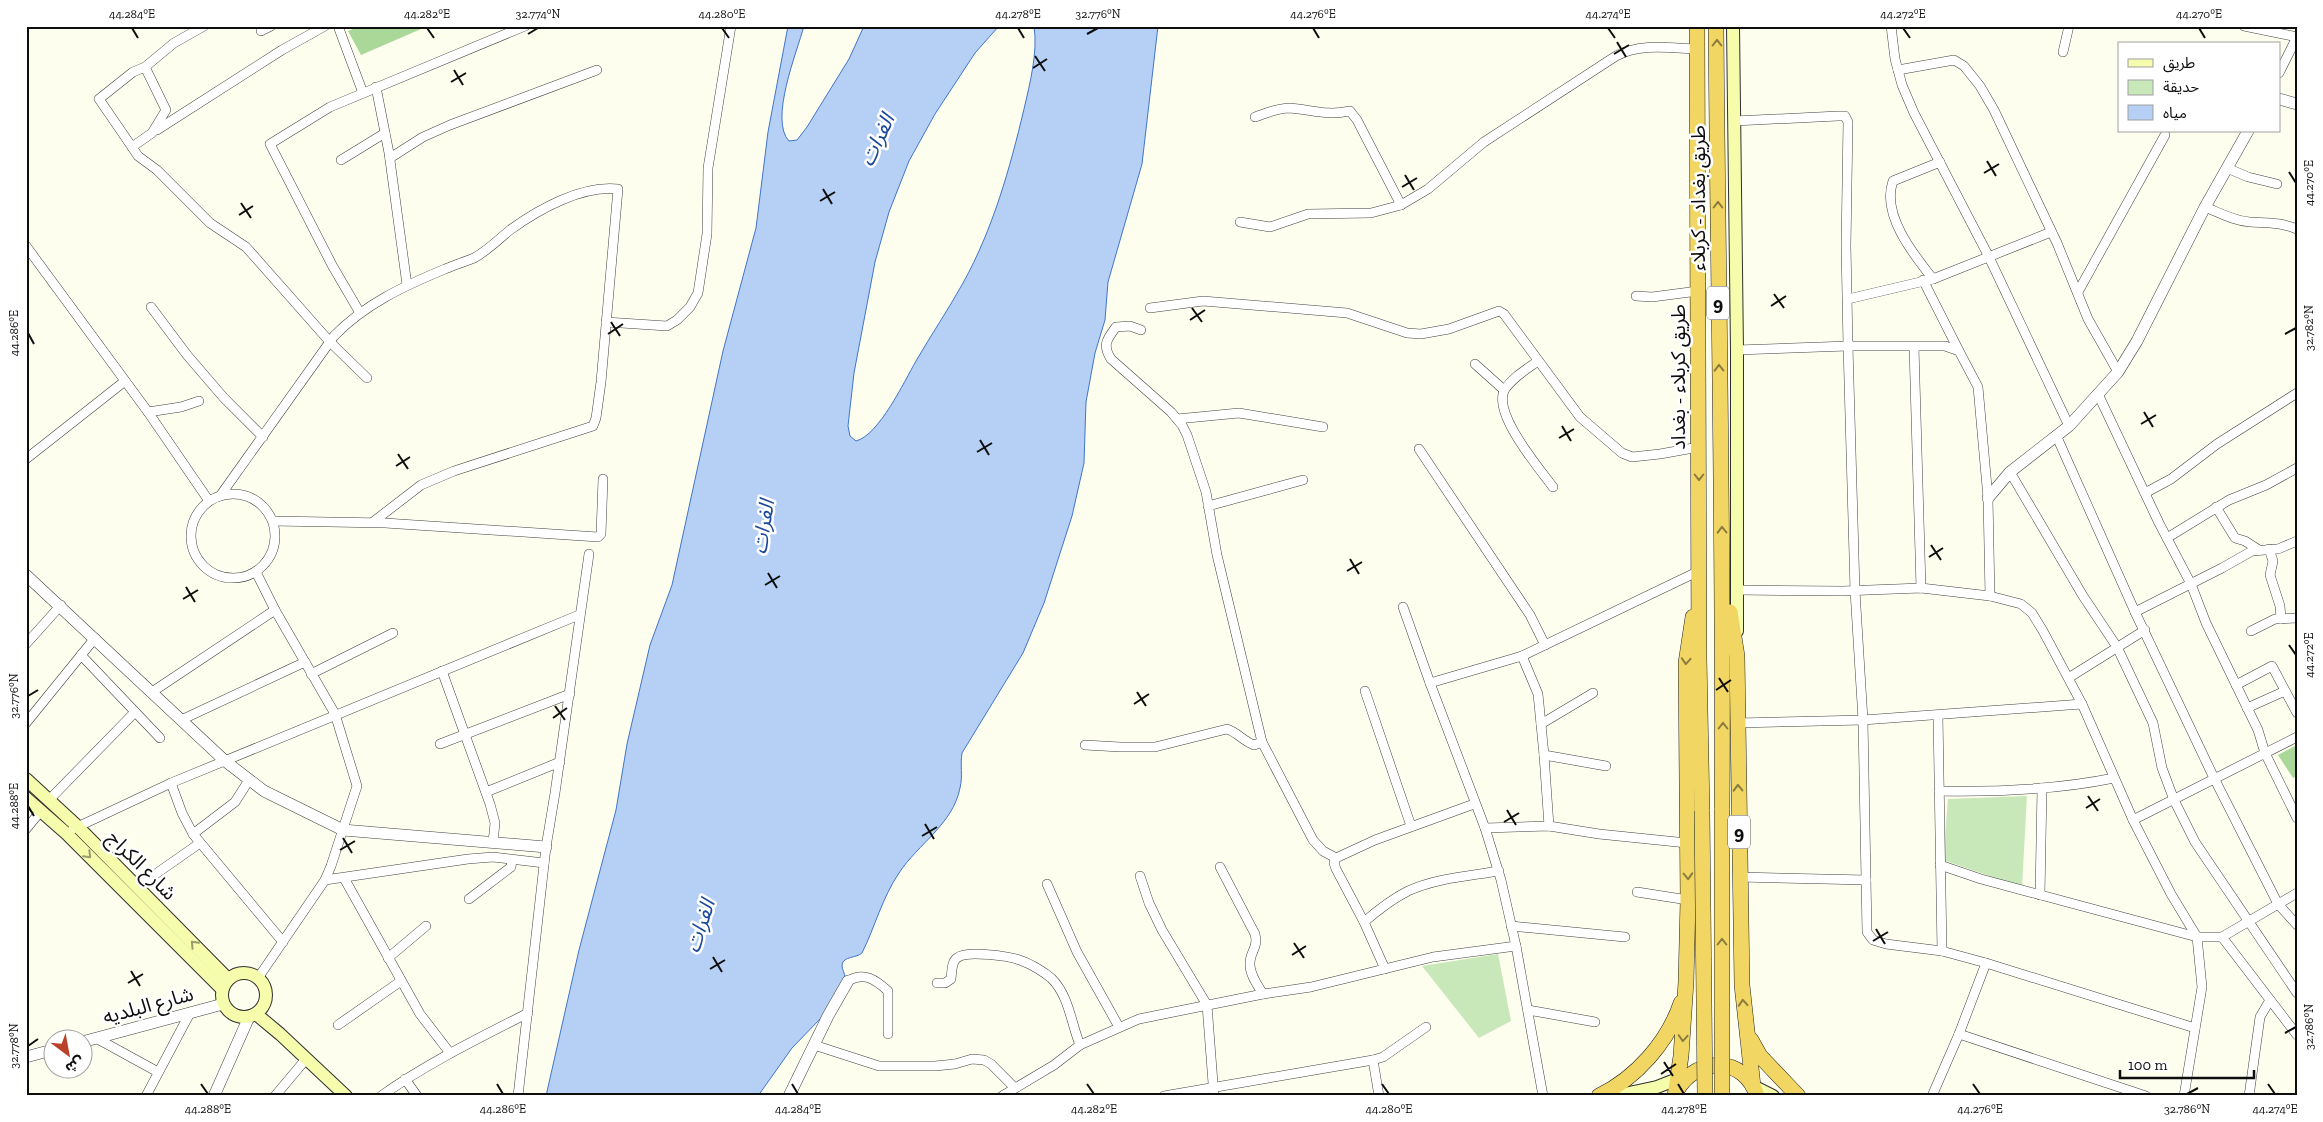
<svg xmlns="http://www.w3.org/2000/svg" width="2323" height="1122" font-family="'Zilla Slab','Noto Sans Arabic',serif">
  <rect width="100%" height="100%" fill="#fefeef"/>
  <g fill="#c8e8ba">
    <path d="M2027 796 2022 887 1943 860 1948 799Z"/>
    <path d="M1498 954 1511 1021 1479 1038 1422 966Z"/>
  </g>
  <g fill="#a9d899">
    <path d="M360 26H428L361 55 348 31Z"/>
    <path d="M2297 745V776L2293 778 2278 755Z"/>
  </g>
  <path fill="#b5d0f4" stroke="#3f75c9" d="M788 26H804C797 52 769 120 789 141L797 140 807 127 849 59 864 26H999L975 53 935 114 909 161 889 212 875 262 854 373 848 426 850 436 856 441C879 435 904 382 916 361 931 335 948 310 963 283 993 229 1010 168 1024 109 1030 83 1038 52 1034 26H1158L1142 164 1108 282 1105 320 1095 353 1086 402 1084 463 1072 516 1044 603 1023 653 962 753C960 765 963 776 960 788 953 824 918 844 899 873 882 898 875 927 862 953 857 958 843 956 842 965 842 970 845 973 845 978L821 1018 792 1048 758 1096H546L579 950 616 810 627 744 650 645 672 585 723 351 756 228 768 132Z"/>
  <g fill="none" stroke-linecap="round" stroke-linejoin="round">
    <defs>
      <g id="minor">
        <path d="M204 26 174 43 145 67 166 110 152 133 132 147 138 156 157 170 210 223 246 247 330 342 367 378"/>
        <path d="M338 26 363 93"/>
        <path d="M1891 26 1895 59 1902 85 1914 113 1988 255 2069 426"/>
        <path d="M2244 26 2297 37"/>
        <path d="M261 31 271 26"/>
        <path d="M2063 52 2069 26"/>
        <path d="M1898 70 1954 60 1964 66 1980 86 1994 110 2057 243 2088 319 2118 372"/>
        <path d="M2279 73 2297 37"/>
        <path d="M376 87 389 153 407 285"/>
        <path d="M1255 117C1267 113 1277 108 1290 108 1314 110 1325 116 1350 111L1357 120 1401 205"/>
        <path d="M1734 121 1838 116H1845L1848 122 1846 246 1848 346 1855 591 1863 720 1867 932 1873 940 1886 944 1942 951 1986 963 2195 1028"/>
        <path d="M157 130 282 50 325 26"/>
        <path d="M132 147 99 99 133 72 145 67"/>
        <path d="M390 158 423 137 450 125 597 70"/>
        <path d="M341 160 385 133"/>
        <path d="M2227 168 2248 177 2277 184"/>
        <path d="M2205 207C2220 213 2234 221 2250 222 2269 223 2279 222 2297 229"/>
        <path d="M1240 222 1270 227 1308 214 1371 213 1401 205 1428 189 1484 142 1616 56C1641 43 1669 48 1697 49"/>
        <path d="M26 246 148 412 209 501"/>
        <path d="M1933 279C1913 254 1881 214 1893 181L1940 162"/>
        <path d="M1923 280 1959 351"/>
        <path d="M2078 292 2165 135"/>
        <path d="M1636 296 1652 297 1698 291"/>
        <path d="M1848 299 1933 279 2051 232"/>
        <path d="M151 307 187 355 224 398 263 437"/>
        <path d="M1150 308 1203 301 1347 313 1407 333 1421 334 1449 329 1499 311 1504 314 1580 417 1622 453 1632 457 1660 454 1699 447"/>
        <path d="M360 313 332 265 270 144 330 107 525 26"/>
        <path d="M606 322 667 326 677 320 690 307 698 293 707 234 708 168 731 26"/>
        <path d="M1141 330 1130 326 1116 327C1107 339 1102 345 1111 359L1171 412 1182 425 1187 435 1206 492 1217 555 1262 742 1313 840 1323 851 1336 858"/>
        <path d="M1914 347 1921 588"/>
        <path d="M1737 350 1848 346H1945L1959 351 1978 387 1988 498 1990 596 2021 604 2032 613 2043 631 2082 704 2133 820 2171 894 2197 937 2202 987 2184 1096"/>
        <path d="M1538 361C1527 369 1513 377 1505 389 1491 412 1539 468 1553 487"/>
        <path d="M1475 364 1504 390"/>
        <path d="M2098 394 2159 523 2191 584 2206 623 2258 730 2265 753 2297 818"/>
        <path d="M148 412 181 407 199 401"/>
        <path d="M1177 419 1239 413 1323 427"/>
        <path d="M2056 435 2135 612 2214 778 2278 904 2297 925"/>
        <path d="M1419 449 1530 615 1545 645"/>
        <path d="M26 459 125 381"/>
        <path d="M2010 472 2083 596 2117 647 2153 723 2162 768 2174 800 2195 842 2297 993"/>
        <path d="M2145 493 2171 479 2217 444 2297 393"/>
        <circle cx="233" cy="536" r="42"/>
        <path d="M220 496 334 336C365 304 404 286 445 269 454 265 464 262 474 258 487 251 499 239 510 230 539 209 582 185 618 189L601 382 596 418 593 426 454 471 421 485 373 522"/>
        <path d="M1208 506 1303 480"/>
        <path d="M2216 507 2235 538 2245 541 2259 550"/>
        <path d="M273 521 385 523 598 537 601 534 603 479"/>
        <path d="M2167 538 2229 500 2266 485 2297 468"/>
        <path d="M2269 549 2273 561 2270 575 2280 606 2281 619"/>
        <path d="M256 572 275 610 335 714 357 786 331 866 325 880 258 978"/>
        <path d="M1738 590 1843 591 1921 588 1990 596"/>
        <path d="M1403 607 1430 683 1522 656 1699 571"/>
        <path d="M2135 612 2222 568 2252 551 2278 549 2297 541"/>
        <path d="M2251 631 2275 619 2297 618"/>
        <path d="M26 644 61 605"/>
        <path d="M81 655 160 738"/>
        <path d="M1522 656 1538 694 1544 755 1606 766"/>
        <path d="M442 671 490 804 495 823 493 842"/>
        <path d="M311 674 393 633"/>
        <path d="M2070 677 2145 630"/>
        <path d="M1430 683 1485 828 1501 880 1516 946 1543 1096"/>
        <path d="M2236 685 2272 666 2297 713"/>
        <path d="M1365 691 1411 826"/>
        <path d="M152 692 275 610"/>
        <path d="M2247 708 2285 691"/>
        <path d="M1938 716 1942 951"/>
        <path d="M181 720 305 662"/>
        <path d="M26 723 95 638"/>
        <path d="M1737 723 1863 720 2082 704"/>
        <path d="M1541 724 1593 693"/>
        <path d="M440 744 570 694"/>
        <path d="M1085 745 1120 747H1155L1227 729C1237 732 1243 741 1254 745L1262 742"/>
        <path d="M1544 755 1549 826"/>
        <path d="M171 783 182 813 193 834 283 942"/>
        <path d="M1939 791C1997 792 2056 790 2114 778"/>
        <path d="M486 792 560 762"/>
        <path d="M49 800 135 712"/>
        <path d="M2133 820 2297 737"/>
        <path d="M1485 828 1549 826 1599 834 1687 843"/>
        <path d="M26 829 40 812"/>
        <path d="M73 829 171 783 579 615"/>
        <path d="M193 834 235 802 249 780"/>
        <path d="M1940 865 1981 879 2197 937H2222L2297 893"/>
        <path d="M1220 867 1255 934C1259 948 1249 952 1250 965 1250 975 1258 986 1263 994"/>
        <path d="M1140 876 1149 903 1162 930 1207 1005 1214 1096"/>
        <path d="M1739 877 1866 880"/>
        <path d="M344 878 420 1014 450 1053"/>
        <path d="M325 880 468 859 493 857 544 863"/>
        <path d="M1047 884 1077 952 1119 1027"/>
        <path d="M137 887 200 843"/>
        <path d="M1637 892 1688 900"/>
        <path d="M2040 895 2042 788"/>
        <path d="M469 899 511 867 512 860"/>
        <path d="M1364 922C1378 910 1392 899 1408 891 1436 878 1469 876 1499 871"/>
        <path d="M1511 926 1625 937"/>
        <path d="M2222 937 2297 1035"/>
        <path d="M388 958 426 926"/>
        <path d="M1385 969 1364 922 1336 869 1334 863 1336 858 1375 840 1474 804"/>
        <path d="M848 981C864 971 876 980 888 991V1034"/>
        <path d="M937 983H945L951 979C952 973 951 962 957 958 966 950 1011 956 1022 961 1031 964 1044 972 1051 978 1069 995 1071 1023 1080 1045"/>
        <path d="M1528 1010 1595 1022"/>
        <path d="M338 1025 401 981"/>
        <path d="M1959 1034 2146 1096"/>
        <path d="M96 1038 158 1072"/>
        <path d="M814 1045 879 1066H935L955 1064 972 1059 984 1060 991 1064 1015 1088"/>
        <path d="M1373 1060 1379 1096"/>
        <path d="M405 1079 417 1096"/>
        <path d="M146 1096 190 1013"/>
        <path d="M275 1096 306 1059"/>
        <path d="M381 1096C428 1063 477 1039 528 1013"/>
        <path d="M518 1096 546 847 555 793 589 554"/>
        <path d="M1002 1096 1054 1065 1080 1045 1139 1019 1263 994 1311 987 1433 957 1516 946"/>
        <path d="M1164 1096 1373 1060 1383 1057 1426 1027"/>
        <path d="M1932 1096 1959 1034 1986 963"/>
        <path d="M2249 1096 2260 1017 2270 1000"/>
      </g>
      <g id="tertiary">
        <path d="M2279 99 2297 104"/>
        <path d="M1988 498 2010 472 2069 426 2118 372 2137 341 2205 207 2248 131"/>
        <path d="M26 575 225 761 264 791 343 830 546 847"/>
        <path d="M82 1042 223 1004"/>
        <path d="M26 1057 52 1050"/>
        <path d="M214 1096 249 1017"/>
        <path d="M789 1096 828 1016 848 981"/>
      </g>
      <g id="secondary">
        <path d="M1733 26 1737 350V631"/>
        <path d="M26 779 77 826 228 979"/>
        <path d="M26 798 67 834 222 989"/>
        <circle cx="244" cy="995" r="22"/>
        <path d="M256 1014 280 1034 346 1096"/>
        <path d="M1753 1086 1773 1096"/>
        <path d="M1615 1096 1657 1087 1685 1076"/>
      </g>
      <g id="trunk">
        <path d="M1697 26 1699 658 1702 811"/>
        <path d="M1716 26C1718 287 1724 548 1722 810"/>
        <path d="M1730 612 1737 656 1742 985 1753 1086"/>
        <path d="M1751 1040 1760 1056 1798 1096"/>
        <path d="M1677 1090C1697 1056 1745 1056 1757 1096"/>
        <path d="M1599 1096C1636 1078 1668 1042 1681 1003"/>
        <path d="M1675 1096 1681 1056 1686 982 1688 900 1686 663 1693 617"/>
      </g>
    </defs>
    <use href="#minor" stroke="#414141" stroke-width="10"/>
    <use href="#tertiary" stroke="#414141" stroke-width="12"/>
    <use href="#secondary" stroke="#303030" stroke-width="14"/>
    <use href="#trunk" stroke="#1f1f1f" stroke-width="16"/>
    <use href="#minor" stroke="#fff" stroke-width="9"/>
    <use href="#tertiary" stroke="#fff" stroke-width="11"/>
    <use href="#secondary" stroke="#f5fcac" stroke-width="12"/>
    <use href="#trunk" stroke="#f2d663" stroke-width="15"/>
    <defs>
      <g id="trunk-bridge">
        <path d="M1722 810V1096"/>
        <path d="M1702 811 1705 1096"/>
      </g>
    </defs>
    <use href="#trunk-bridge" stroke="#1f1f1f" stroke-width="16" stroke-linecap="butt"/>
    <use href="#trunk-bridge" stroke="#f2d663" stroke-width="15"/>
  </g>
  <defs><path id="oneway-chevron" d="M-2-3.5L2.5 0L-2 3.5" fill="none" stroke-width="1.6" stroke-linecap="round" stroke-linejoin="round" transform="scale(1.25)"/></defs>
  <g stroke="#8b7c3d">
    <use href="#oneway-chevron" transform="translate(1717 43) rotate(-90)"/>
    <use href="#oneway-chevron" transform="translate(1718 205) rotate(-90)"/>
    <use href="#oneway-chevron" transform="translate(1719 368) rotate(-91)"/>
    <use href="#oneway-chevron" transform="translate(1699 477) rotate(90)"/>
    <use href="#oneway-chevron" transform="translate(1722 530) rotate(-91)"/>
    <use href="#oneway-chevron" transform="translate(1686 661) rotate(94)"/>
    <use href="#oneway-chevron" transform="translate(1723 726) rotate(-90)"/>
    <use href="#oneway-chevron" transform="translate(1738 788) rotate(-91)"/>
    <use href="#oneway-chevron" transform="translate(1688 876) rotate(88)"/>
    <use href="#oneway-chevron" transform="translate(1722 942) rotate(-90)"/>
    <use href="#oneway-chevron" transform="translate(1743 1003) rotate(-94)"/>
    <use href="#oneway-chevron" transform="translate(1683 1038) rotate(94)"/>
  </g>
  <g stroke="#999d6d">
    <use href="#oneway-chevron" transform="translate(88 855) rotate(45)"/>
    <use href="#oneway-chevron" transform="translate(194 944) rotate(-134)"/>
  </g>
  <path fill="none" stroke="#0e0e0e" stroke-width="2" d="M132 28 138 38M427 28 434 38M722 28 729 38M1018 28 1024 38M1313 28 1319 38M1608 28 1615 38M1903 28 1910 38M2199 28 2205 38M528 34 538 28M1087 34 1098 28M1617 42 1626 57M1614 54 1629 45M1035 56 1045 71M1033 68 1047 59M454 70 463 85M451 82 466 73M1987 161 1996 176M2289 172 2296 183M1984 173 1999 164M1405 175 1414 190M1402 187 1417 178M823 189 832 204M820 201 835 192M241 203 251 218M239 215 253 206M1774 294 1784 308M1771 306 1786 296M1192 308 1202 322M1190 320 1205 310M611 322 620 336M28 333 34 344M608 334 623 324M2285 334 2296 328M2144 412 2153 427M2141 424 2156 415M1562 426 1571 441M1559 438 1574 429M980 440 989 455M977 452 992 443M398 454 408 469M396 466 410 457M1931 545 1941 560M1929 557 1943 548M1350 559 1359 574M1347 571 1362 562M768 573 777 588M765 585 780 576M186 587 195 602M183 599 198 590M2289 645 2296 655M1719 678 1728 692M1716 690 1731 680M1137 692 1146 706M28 696 38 690M1134 704 1149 694M555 706 565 720M553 718 567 708M2088 796 2098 811M28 806 34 816M2086 808 2100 799M1507 810 1516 825M1504 822 1519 813M925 824 934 839M922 836 937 827M343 838 352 853M340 850 355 841M1876 929 1885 944M1873 941 1888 932M1294 943 1304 958M1292 955 1306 946M713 957 722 972M710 969 725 960M131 971 140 986M128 983 143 974M2285 1033 2296 1027M28 1046 38 1039M1664 1062 1673 1076M1661 1074 1676 1064M201 1084 208 1094M497 1084 503 1094M792 1084 798 1094M1087 1084 1094 1094M1382 1084 1389 1094M1678 1084 1684 1094M1973 1084 1980 1094M2268 1084 2275 1094M2187 1094 2198 1088"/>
  <g text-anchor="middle" stroke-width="5" stroke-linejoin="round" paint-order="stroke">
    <g fill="#fff" stroke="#565656" stroke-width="1">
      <rect x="1707" y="286.5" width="22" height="33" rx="4"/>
      <rect x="1728" y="815.5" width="22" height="33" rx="4"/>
    </g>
    <g font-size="19" font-weight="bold" fill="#0e0e0e">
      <text x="1718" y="310">9</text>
      <text x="1739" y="839">9</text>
    </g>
    <g font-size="20" fill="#0e0e0e" stroke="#fff">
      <text transform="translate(1698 198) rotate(-90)" y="7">طريق بغداد - كربلاء</text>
      <text transform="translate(1678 377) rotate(-90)" y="7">طريق كربلاء - بغداد</text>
      <text transform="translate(142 865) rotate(45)" y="7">شارع الكراج</text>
      <text transform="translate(148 1005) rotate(-15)" y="7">شارع البلديه</text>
    </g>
    <g font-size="21" font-style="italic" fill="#1b499c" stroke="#fff">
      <text transform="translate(877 140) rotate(-65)" y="7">الفرات</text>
      <text transform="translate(763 527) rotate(-81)" y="7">الفرات</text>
      <text transform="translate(700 926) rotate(-72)" y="7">الفرات</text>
    </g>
  </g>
  <rect width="2323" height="1122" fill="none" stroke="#ffffff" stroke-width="55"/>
  <rect x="2118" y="42" width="162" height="90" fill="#ffffff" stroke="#9f9f9f"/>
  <rect x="2128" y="59" width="25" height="8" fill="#f5fcac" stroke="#9f9f9f"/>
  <text x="2163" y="68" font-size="15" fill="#0e0e0e">طريق</text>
  <rect x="2128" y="80" width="25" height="15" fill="#c8e8ba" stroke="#9f9f9f"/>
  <text x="2163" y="92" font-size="15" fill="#0e0e0e">حديقة</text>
  <rect x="2128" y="105" width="25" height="15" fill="#b5d0f4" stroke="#9f9f9f"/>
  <text x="2163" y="118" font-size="15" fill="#0e0e0e">مياه</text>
  <g transform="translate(68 1054) rotate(148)"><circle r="24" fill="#ffffff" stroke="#9f9f9f"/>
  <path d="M0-4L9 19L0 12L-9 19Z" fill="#ba412a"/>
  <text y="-8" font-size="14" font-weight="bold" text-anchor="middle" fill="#0e0e0e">ش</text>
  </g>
  <path d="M2120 1070v8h134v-8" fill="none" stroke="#0e0e0e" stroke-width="2.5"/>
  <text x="2128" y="1070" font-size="15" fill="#0e0e0e" stroke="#ffffff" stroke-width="4" paint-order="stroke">100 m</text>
  <rect x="28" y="28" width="2268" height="1066" fill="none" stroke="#0e0e0e" stroke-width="2"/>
  <g font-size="12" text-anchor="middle" fill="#0e0e0e">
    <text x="132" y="18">44.284°E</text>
    <text x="427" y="18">44.282°E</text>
    <text x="538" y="18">32.774°N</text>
    <text x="722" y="18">44.280°E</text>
    <text x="1018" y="18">44.278°E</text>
    <text x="1098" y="18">32.776°N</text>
    <text x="1313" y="18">44.276°E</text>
    <text x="1608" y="18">44.274°E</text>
    <text x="1903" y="18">44.272°E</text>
    <text x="2199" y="18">44.270°E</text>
    <text transform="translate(2309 183) rotate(-90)" y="4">44.270°E</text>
    <text transform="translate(2309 328) rotate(-90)" y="4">32.782°N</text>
    <text transform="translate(14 333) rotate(-90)" y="4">44.286°E</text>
    <text transform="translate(2309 655) rotate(-90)" y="4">44.272°E</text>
    <text transform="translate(14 696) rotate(-90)" y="4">32.776°N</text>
    <text transform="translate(14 806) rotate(-90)" y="4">44.288°E</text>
    <text transform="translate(2309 1027) rotate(-90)" y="4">32.786°N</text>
    <text transform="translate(14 1046) rotate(-90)" y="4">32.778°N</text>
    <text x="208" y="1113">44.288°E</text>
    <text x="503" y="1113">44.286°E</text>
    <text x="798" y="1113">44.284°E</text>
    <text x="1094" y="1113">44.282°E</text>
    <text x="1389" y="1113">44.280°E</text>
    <text x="1684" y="1113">44.278°E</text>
    <text x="1980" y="1113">44.276°E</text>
    <text x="2187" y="1113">32.786°N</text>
    <text x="2275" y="1113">44.274°E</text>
  </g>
</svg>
